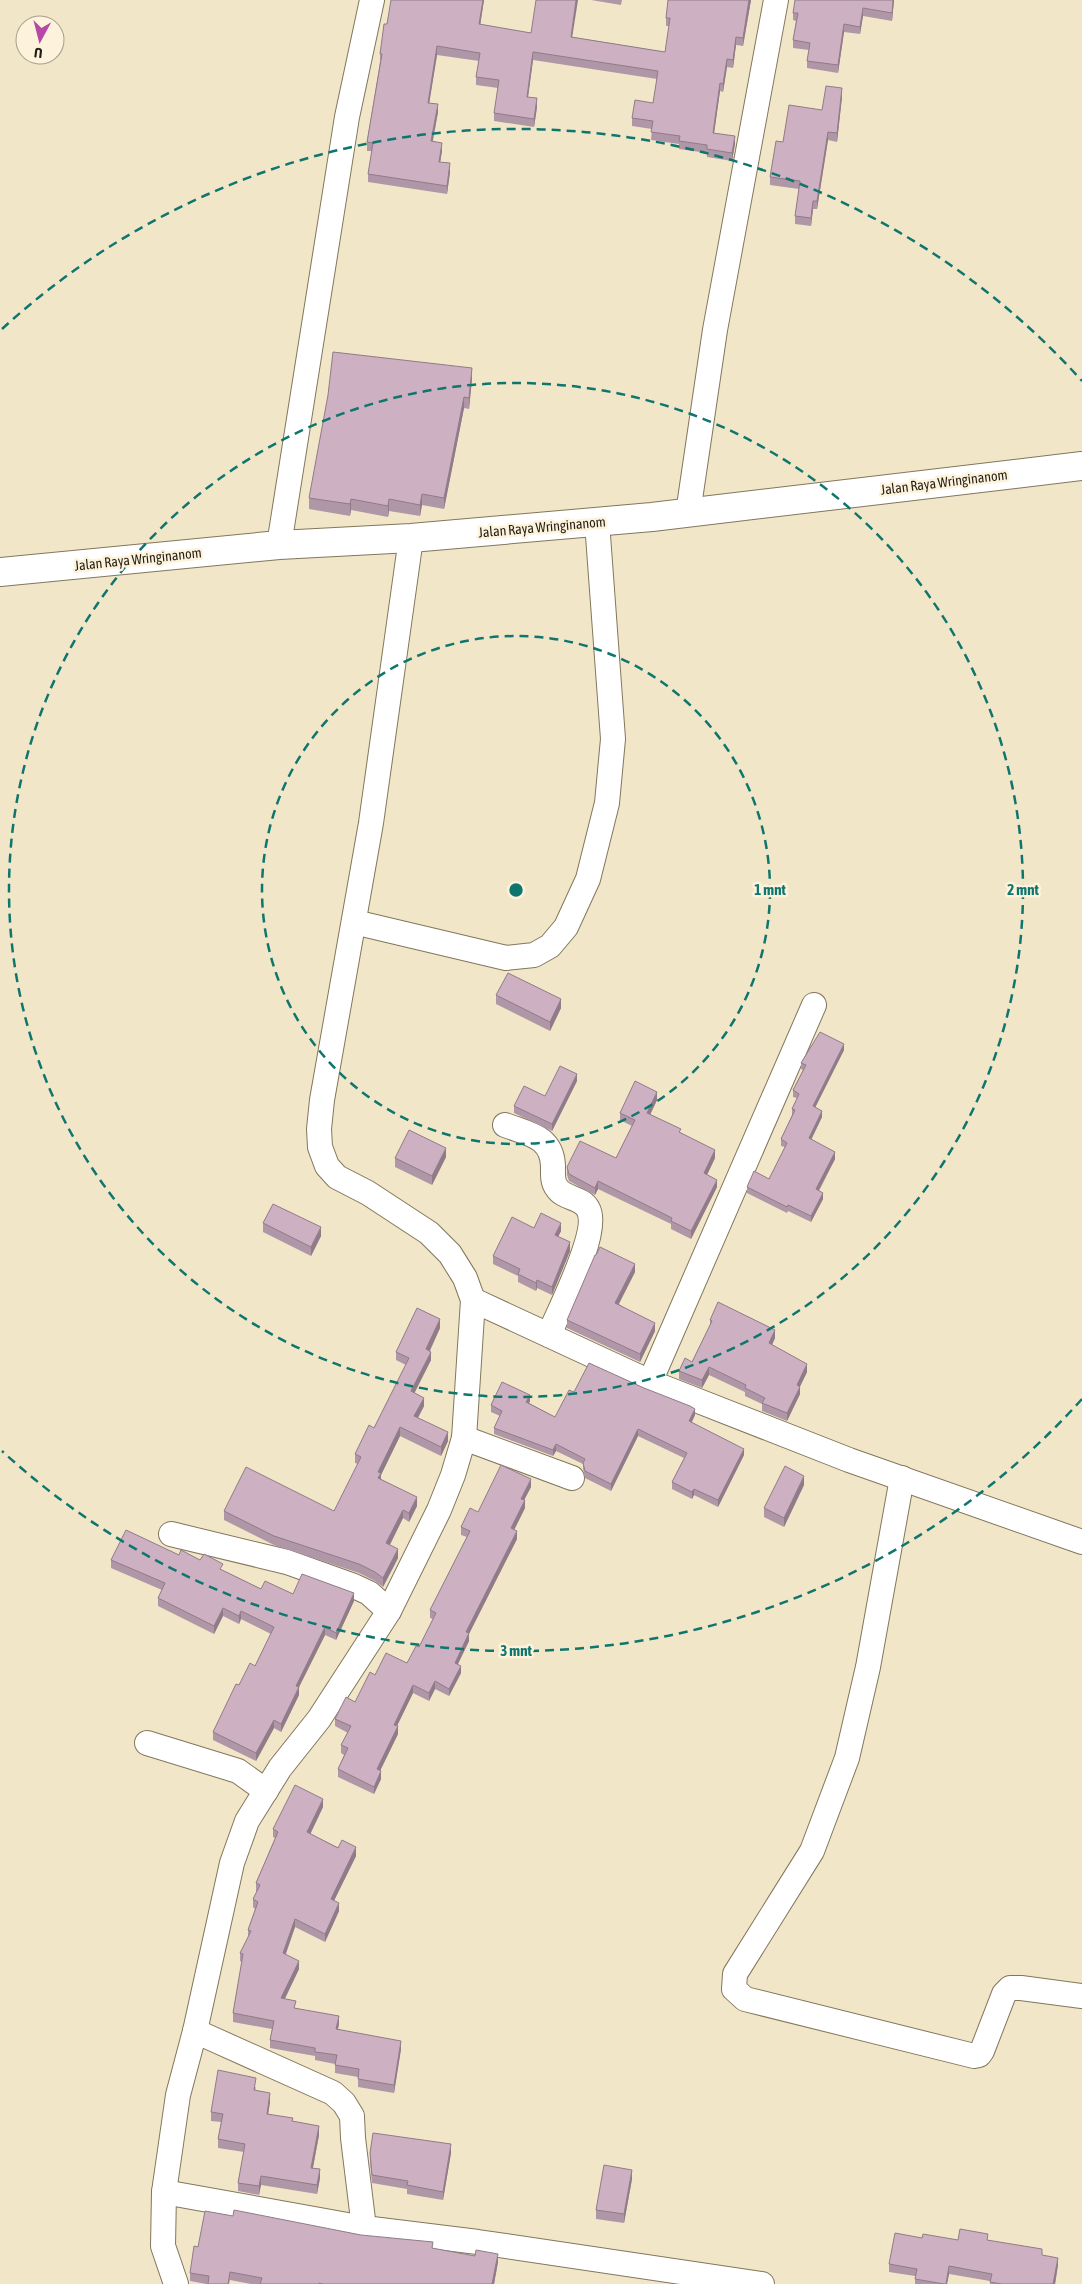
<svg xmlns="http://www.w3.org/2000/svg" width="1082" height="2284" font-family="'Asap Condensed',sans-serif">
  <rect width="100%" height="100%" fill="#f2e6c9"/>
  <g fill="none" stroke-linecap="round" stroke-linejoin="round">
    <defs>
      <g id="minor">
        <path d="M688 513 715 330 776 0"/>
        <path d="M279 545 347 117 372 0"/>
        <path d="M354 922 506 958 534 955 550 946 566 927 588 879 607 803 613 739 597 522"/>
        <path d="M505 1125C528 1134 552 1136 553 1166 553 1173 552 1182 557 1188 564 1199 582 1197 588 1209 601 1231 559 1310 549 1335"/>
        <path d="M473 1300 650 1382 849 1460 1082 1542"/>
        <path d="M650 1382 814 1005"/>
        <path d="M464 1438 572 1478"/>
        <path d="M902 1478 868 1667 847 1758 812 1851 735 1974 734 1989 745 1999 974 2056 979 2055 982 2051 1004 1994 1010 1988H1021L1082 1996"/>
        <path d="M171 1534 287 1562 354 1586 369 1593 389 1611"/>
        <path d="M147 1743 238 1771 266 1791"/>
        <path d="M195 2031 333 2093 344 2103 352 2116 353 2138 364 2228"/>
        <path d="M164 2192 364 2228 478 2242 762 2284"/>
        <path d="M176 2284 163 2246 164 2192 178 2095 195 2031 232 1863 247 1821 280 1768 319 1719 389 1611 439 1510 453 1475 464 1438 473 1300 465 1278 450 1254 429 1233 368 1193 337 1177 327 1166 320 1147 319 1129 322 1100 371 823 411 538"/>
      </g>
      <path id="primary" d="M0 572 279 545 411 538 652 517 1082 466"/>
    </defs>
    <use href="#minor" stroke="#82765c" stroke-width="26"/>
    <use href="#primary" stroke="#82765c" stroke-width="30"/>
    <use href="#minor" stroke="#fff" stroke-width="24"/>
    <use href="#primary" stroke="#fff" stroke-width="28"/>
  </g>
  <g fill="#b097a7">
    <path d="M484 0 480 25 531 33 572 37 665 52 669 26H666V18L668 0H751L743 46 736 45 733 68 727 67 723 92 720 91 714 133 735 144 732 161 707 157V153L679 149V144L651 140 652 129 632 126V118L653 103 657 79 533 60 528 97 537 107 534 127 494 121V113L498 88 476 85V77L479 61 437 55 429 103 438 112 433 141 442 151 440 162 450 172 447 194 368 182V174L372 151H367V142L380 62V54L387 24Z"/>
    <path d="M591 0H622L621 5Z"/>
    <path d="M894 0 892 21 863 16 860 34 844 32 838 73 807 68V61L809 50 793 48V40L796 21 793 20V13Z"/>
    <path d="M842 97 837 142 828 140 817 209H813L811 226 795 224V216L799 189 770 185V177L822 110Z"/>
    <path d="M472 379 469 409 464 408 444 509 422 505 420 516 389 511 388 517 351 510 350 516 309 509V498Z"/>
    <path d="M496 995 561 1008 550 1031 496 1004Z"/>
    <path d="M844 1050 815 1107 822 1117 811 1140 835 1159 819 1191 823 1199 811 1222 788 1211 787 1213 747 1193V1187L769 1179 785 1147 781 1146V1139L792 1115V1109L797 1098 793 1097V1090L803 1070 801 1069V1063Z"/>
    <path d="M577 1081 552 1131 514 1113V1106L545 1096Z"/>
    <path d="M657 1100 650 1115 681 1133 715 1158 707 1175 717 1187 691 1239 671 1229V1224L598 1189 595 1195 569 1181 567 1175V1167L616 1158 632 1126 620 1120V1113Z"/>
    <path d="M446 1157 432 1185 395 1167V1158Z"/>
    <path d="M263 1223 321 1236 311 1256 263 1232Z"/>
    <path d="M534 1228 561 1231 558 1237 570 1251 552 1295 537 1288 536 1291 518 1282V1276L493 1264V1256Z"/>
    <path d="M635 1272 619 1304 655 1331 640 1362 567 1328V1320Z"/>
    <path d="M710 1320 775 1338 772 1345 807 1372 800 1386V1394L787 1421 762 1411V1404L745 1396V1392L709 1375 702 1388 679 1379V1371L692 1362 710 1325Z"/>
    <path d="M440 1328 430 1351 431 1360 414 1393 424 1406 418 1418 448 1441 441 1456 400 1436 381 1475V1479L417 1506 409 1522 403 1518 390 1545 398 1558 383 1587 375 1581 359 1573 274 1545 224 1520V1511H334L358 1464 355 1463V1454L374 1428 406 1365 396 1360V1352Z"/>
    <path d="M574 1392 695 1415 692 1422 744 1455 718 1507 694 1495 692 1499 672 1489V1482L684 1458 638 1436 611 1491 585 1478 583 1469V1464L556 1451 553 1456 494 1434V1428L500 1416 491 1412V1405L530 1401 529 1403 555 1417Z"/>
    <path d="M804 1485 784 1527 764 1517V1508Z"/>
    <path d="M531 1487 524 1500 525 1508 514 1530 517 1539 469 1633V1641L458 1664 461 1673 449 1696 435 1689 429 1701 413 1693 397 1726 398 1734 380 1771 381 1779 374 1794 338 1777V1769L344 1755 341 1753V1745L348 1733 335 1726V1719L355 1702 375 1675 407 1663 419 1647 433 1619 430 1618V1610L467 1537 461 1535V1527L478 1512Z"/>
    <path d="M179 1555 223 1571 261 1589 293 1594 354 1601 336 1640 325 1635 299 1687V1695L281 1732 274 1728 256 1761 213 1740V1732L239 1685 255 1666 271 1634 241 1619 239 1624 223 1616 214 1634 158 1606V1598L162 1590 111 1568V1560Z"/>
    <path d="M323 1807 310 1834 356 1856 334 1900 339 1911 325 1942 295 1927 286 1954 299 1969 285 1999 296 2009 339 2024 338 2029 401 2049 394 2093 358 2087V2077L335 2073V2064L315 2060V2056L270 2048V2040L272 2029 233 2022V2013L242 1962 240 1961V1953L248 1938V1930L255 1909 253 1907V1899L257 1892H256V1883L275 1838 273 1837V1829Z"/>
    <path d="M256 2087 255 2091 270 2102 268 2114 293 2121 319 2135 313 2168 320 2178 317 2194 261 2185 259 2195 238 2191V2183L244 2152 218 2148V2139L221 2122 211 2121V2112Z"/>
    <path d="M370 2153H451L443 2200 407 2194V2189L372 2183 370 2161Z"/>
    <path d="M632 2179 624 2223 596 2219V2210Z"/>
    <path d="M233 2216 433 2249 498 2262 494 2284H251L230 2280 229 2284H206L190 2281V2273L198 2247Z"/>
    <path d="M922 2238 958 2240H988L1042 2255 1058 2265 1055 2284H990V2281L949 2274 947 2284H915V2276L889 2272V2264Z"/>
  </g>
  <g fill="#907b88">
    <path d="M483 0H484L479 33V24Z"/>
    <path d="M576 0H578L571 45V37Z"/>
    <path d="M749 0H751L743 46V38Z"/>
    <path d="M893 0H894L892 21V13Z"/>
    <path d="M863 8V16L860 34V27Z"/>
    <path d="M844 24V32L838 73V65Z"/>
    <path d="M736 37V45L733 68V60Z"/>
    <path d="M437 46V55L428 111V103Z"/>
    <path d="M533 52V60L527 105V97Z"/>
    <path d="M727 59V67L723 92V84Z"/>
    <path d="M720 83V91L713 141V133Z"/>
    <path d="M842 88V97L837 142V133Z"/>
    <path d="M537 98V107L534 127V119Z"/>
    <path d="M438 104V112L431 149V141Z"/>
    <path d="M828 132V140L817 209V201Z"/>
    <path d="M735 136V144L732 161V153Z"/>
    <path d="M442 143V151L439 170V162Z"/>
    <path d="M450 163V172L447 194V186Z"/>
    <path d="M813 201V209L811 226V218Z"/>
    <path d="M472 368V379L469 409V398Z"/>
    <path d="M464 397V408L444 509V498Z"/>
    <path d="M422 494V505L420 516V505Z"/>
    <path d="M351 499V510L350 516V504Z"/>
    <path d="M389 499V511L388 517V506Z"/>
    <path d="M561 999V1008L550 1031V1022Z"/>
    <path d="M844 1044V1050L813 1112V1106Z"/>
    <path d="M577 1074V1081L552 1131V1124Z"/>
    <path d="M657 1092V1100L647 1121V1113Z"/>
    <path d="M822 1111V1117L809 1144V1138Z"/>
    <path d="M446 1148V1157L432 1185V1176Z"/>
    <path d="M715 1150V1158L704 1181V1173Z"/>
    <path d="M835 1152V1159L816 1195V1189Z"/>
    <path d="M717 1180V1187L691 1239V1231Z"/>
    <path d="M598 1181V1189L595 1195V1188Z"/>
    <path d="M823 1193V1199L811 1222V1216Z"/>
    <path d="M561 1223V1231L555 1243V1235Z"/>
    <path d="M321 1227V1236L311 1256V1247Z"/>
    <path d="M570 1242V1251L552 1295V1287Z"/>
    <path d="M635 1264V1272L615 1311V1303Z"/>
    <path d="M537 1280V1288L536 1291V1283Z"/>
    <path d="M440 1319V1328L426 1358V1349Z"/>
    <path d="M655 1323V1331L640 1362V1354Z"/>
    <path d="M775 1330V1338L769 1351V1343Z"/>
    <path d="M431 1352V1360L411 1400V1391Z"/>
    <path d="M807 1364V1372L797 1393V1385Z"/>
    <path d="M709 1367V1375L702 1388V1380Z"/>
    <path d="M800 1387V1394L787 1421V1413Z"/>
    <path d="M530 1395V1401L526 1409V1402Z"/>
    <path d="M424 1398V1406L414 1425V1416Z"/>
    <path d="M695 1409V1415L689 1427V1421Z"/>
    <path d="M400 1427V1436L381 1475V1482L378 1486V1472Z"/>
    <path d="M638 1429V1436L611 1491V1484Z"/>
    <path d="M448 1432V1441L441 1456V1447Z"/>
    <path d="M556 1444V1451L553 1456V1450Z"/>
    <path d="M744 1449V1455L718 1507V1500Z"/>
    <path d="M804 1476V1485L784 1527V1518Z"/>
    <path d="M531 1479V1487L521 1506V1499Z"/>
    <path d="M694 1489V1495L692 1499V1492Z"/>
    <path d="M417 1497V1506L409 1522V1513Z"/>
    <path d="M525 1500V1508L511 1536V1528Z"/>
    <path d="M403 1510V1518L386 1552V1543Z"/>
    <path d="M517 1531V1539L466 1640V1632Z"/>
    <path d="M398 1549V1558L383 1587V1578Z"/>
    <path d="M354 1593V1601L336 1640V1633Z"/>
    <path d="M223 1608V1616L214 1634V1626Z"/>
    <path d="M241 1611V1619L239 1624V1616Z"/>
    <path d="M325 1627V1635L296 1693V1686Z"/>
    <path d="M469 1633V1641L455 1670V1663Z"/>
    <path d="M461 1666V1673L449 1696V1689Z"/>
    <path d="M435 1681V1689L429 1701V1693Z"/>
    <path d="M413 1685V1693L394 1732V1725Z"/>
    <path d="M299 1687V1695L281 1732V1724Z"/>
    <path d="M274 1720V1728L256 1761V1753Z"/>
    <path d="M398 1726V1734L377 1777V1769Z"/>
    <path d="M381 1771V1779L374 1794V1787Z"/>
    <path d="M323 1799V1807L307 1841V1832Z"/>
    <path d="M356 1847V1856L331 1907V1899Z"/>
    <path d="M339 1903V1911L325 1942V1934Z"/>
    <path d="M295 1919V1927L283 1961V1953Z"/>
    <path d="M299 1961V1969L281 2006V1998Z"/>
    <path d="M339 2016V2024L336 2037V2029Z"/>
    <path d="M401 2041V2049L394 2093V2085Z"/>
    <path d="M270 2093V2102L267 2122V2114Z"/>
    <path d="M319 2126V2135L311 2177V2168Z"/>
    <path d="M451 2144V2153L443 2200V2192Z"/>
    <path d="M320 2169V2178L317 2194V2185Z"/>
    <path d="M632 2170V2179L624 2223V2214Z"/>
    <path d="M261 2176V2185L259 2195V2186Z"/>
    <path d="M498 2254V2262L494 2284H492Z"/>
    <path d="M1058 2258V2265L1055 2284H1053Z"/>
    <path d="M949 2266V2274L947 2284H946Z"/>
  </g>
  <g fill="#cdb0c2" stroke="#907b88">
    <path d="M391 0H483L479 24 531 33 536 0H576L571 37 665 52 670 18H666L668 0H749L743 38 736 37 733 60 727 59 723 84 720 83 713 133 735 136 732 153 707 149V145L679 141 680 136 651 132 653 121 632 118 635 100 653 103 658 71 533 52 527 97 537 98 534 119 494 113 499 80 476 77 480 53 437 46 428 103 438 104 431 141 442 143 439 162 450 163 447 186 368 174 373 143 367 142 382 54H380L384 24H387Z"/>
    <path d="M795 0H893L892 13 863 8 860 27 844 24 838 65 807 61 810 43 793 40 798 13H793Z"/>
    <path d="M826 86 842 88 837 133 828 132 817 201H813L811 218 795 216 800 181 770 177 776 141 783 142 789 105 822 110Z"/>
    <path d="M333 352 472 368 469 398 464 397 444 498 422 494 420 505 389 499 388 506 351 499 350 504 309 498 328 395Z"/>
    <path d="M508 973 561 999 550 1022 496 995Z"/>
    <path d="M820 1032 844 1044 813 1106 822 1111 809 1138 835 1152 816 1189 823 1193 811 1216 788 1205 787 1207 747 1187 754 1171 769 1179 787 1143 781 1139 795 1110 792 1109 799 1094 793 1090 806 1065 801 1063Z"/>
    <path d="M560 1066 577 1074 552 1124 514 1106 524 1086 545 1096Z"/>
    <path d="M635 1081 657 1092 647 1113 681 1129 679 1132 715 1150 704 1173 717 1180 691 1231 671 1221 672 1218 598 1181 595 1188 569 1174 567 1167 580 1141 616 1158 635 1120 620 1113Z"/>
    <path d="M409 1130 446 1148 432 1176 395 1158Z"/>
    <path d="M273 1204 321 1227 311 1247 263 1223Z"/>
    <path d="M541 1213 561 1223 555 1235 570 1242 552 1287 537 1280 536 1283 518 1274 520 1269 493 1256 512 1217 534 1228Z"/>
    <path d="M600 1247 635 1264 615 1303 655 1323 640 1354 567 1320 595 1255H596Z"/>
    <path d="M718 1302 775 1330 769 1343 807 1364 797 1385 800 1387 787 1413 762 1403 765 1398 745 1388 746 1385 709 1367 702 1380 679 1371 685 1358 692 1362 712 1321 710 1320Z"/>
    <path d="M417 1308 440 1319 426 1349 431 1352 411 1391 424 1398 414 1416 448 1432 441 1447 400 1427 378 1472 381 1473 378 1478 417 1497 409 1513 403 1510 386 1543 398 1549 383 1578 375 1572 359 1564 274 1536 224 1511 246 1467 334 1511 361 1457 355 1454 369 1425 374 1428 409 1358 396 1352Z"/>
    <path d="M589 1363 644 1388 690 1406 695 1409 689 1421 744 1449 718 1500 694 1489 692 1492 672 1482 687 1453 638 1429 611 1484 585 1471 583 1463 585 1459 556 1444 553 1450 494 1428 502 1411 491 1405 502 1382 530 1395 526 1402 555 1417 569 1390 574 1392Z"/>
    <path d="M501 1465 531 1479 521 1499 525 1500 511 1528 517 1531 466 1632 469 1633 455 1663 461 1666 449 1689 435 1681 429 1693 413 1685 394 1725 398 1726 377 1769 381 1771 374 1787 338 1769 348 1748 341 1745 351 1726 335 1719 346 1697 355 1702 370 1672 375 1675 386 1653 407 1663 416 1646 419 1647 436 1613 430 1610 470 1531 461 1527 470 1508 478 1512Z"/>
    <path d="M785 1466 804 1476 784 1518 764 1508Z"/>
    <path d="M126 1530 179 1555 181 1550 200 1560 204 1554 223 1564 220 1569 261 1589 265 1581 293 1594 302 1574 354 1593 336 1633 325 1627 296 1686 299 1687 281 1724 274 1720 256 1753 213 1732 236 1684 239 1685 250 1663 255 1666 274 1627 241 1611 239 1616 223 1608 214 1626 158 1598 165 1583 111 1560Z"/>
    <path d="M295 1785 323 1799 307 1832 338 1848 342 1840 356 1847 331 1899 339 1903 325 1934 295 1919 283 1953 299 1961 281 1998 296 2001 294 2008 339 2016 336 2029 401 2041 394 2085 358 2079 359 2069 335 2065 337 2055 315 2052V2048L270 2040 274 2021 233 2013 243 1954 240 1953 251 1931 248 1930 258 1902 253 1899 260 1885 256 1883 278 1832 273 1829Z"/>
    <path d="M218 2070 256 2078 254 2090 270 2093 267 2114 293 2118 292 2121 319 2126 311 2168 320 2169 317 2185 261 2176 259 2186 238 2183 245 2144 218 2139 223 2114 211 2112Z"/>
    <path d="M373 2133 451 2144 443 2192 407 2185 408 2181 372 2175 370 2153Z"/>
    <path d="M604 2165 632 2170 624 2214 596 2210Z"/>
    <path d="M234 2210 361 2235 433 2242 432 2248 475 2256 476 2250 498 2254 492 2284H323L319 2283V2284H260L262 2278 230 2272 228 2284H208L209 2276 190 2273 194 2246 198 2247 205 2211 233 2216Z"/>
    <path d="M960 2229 988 2234 987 2240 1042 2249V2255L1058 2258 1053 2284H1002L990 2282 992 2274 949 2266 946 2284H944L915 2279 917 2269 889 2264 895 2233 922 2238 923 2234 958 2240Z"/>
  </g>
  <g fill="none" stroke="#0f766e" stroke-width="2.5" stroke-dasharray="9 6">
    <circle cx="516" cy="890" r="254"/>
    <circle cx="516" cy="890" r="507"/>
    <path d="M1082 1399A761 761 0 0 1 2 1451M2 329A761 761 0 0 1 1082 381"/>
  </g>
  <g text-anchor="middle" stroke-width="5" stroke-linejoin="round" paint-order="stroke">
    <g font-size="14" fill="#231e14" stroke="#fdf3dc">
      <text transform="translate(944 482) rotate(-7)" y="5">Jalan Raya Wringinanom</text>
      <text transform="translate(542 527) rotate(-5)" y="5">Jalan Raya Wringinanom</text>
      <text transform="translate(138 559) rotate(-6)" y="5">Jalan Raya Wringinanom</text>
    </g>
  </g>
  <circle cx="516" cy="890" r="8" fill="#0f766e" stroke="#fdf3dc" stroke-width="2.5"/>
  <g font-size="15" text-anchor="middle" font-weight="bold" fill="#0f766e" stroke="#fdf3dc" stroke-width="5" stroke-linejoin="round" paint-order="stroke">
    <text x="770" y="895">1 mnt</text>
    <text x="1023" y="895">2 mnt</text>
    <text x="516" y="1656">3 mnt</text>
  </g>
  <g transform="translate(40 40) rotate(187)"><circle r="24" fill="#fdf3dc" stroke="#a69e8c"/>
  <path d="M0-4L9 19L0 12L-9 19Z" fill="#b649a8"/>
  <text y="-8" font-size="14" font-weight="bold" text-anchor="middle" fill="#231e14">U</text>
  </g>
</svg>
